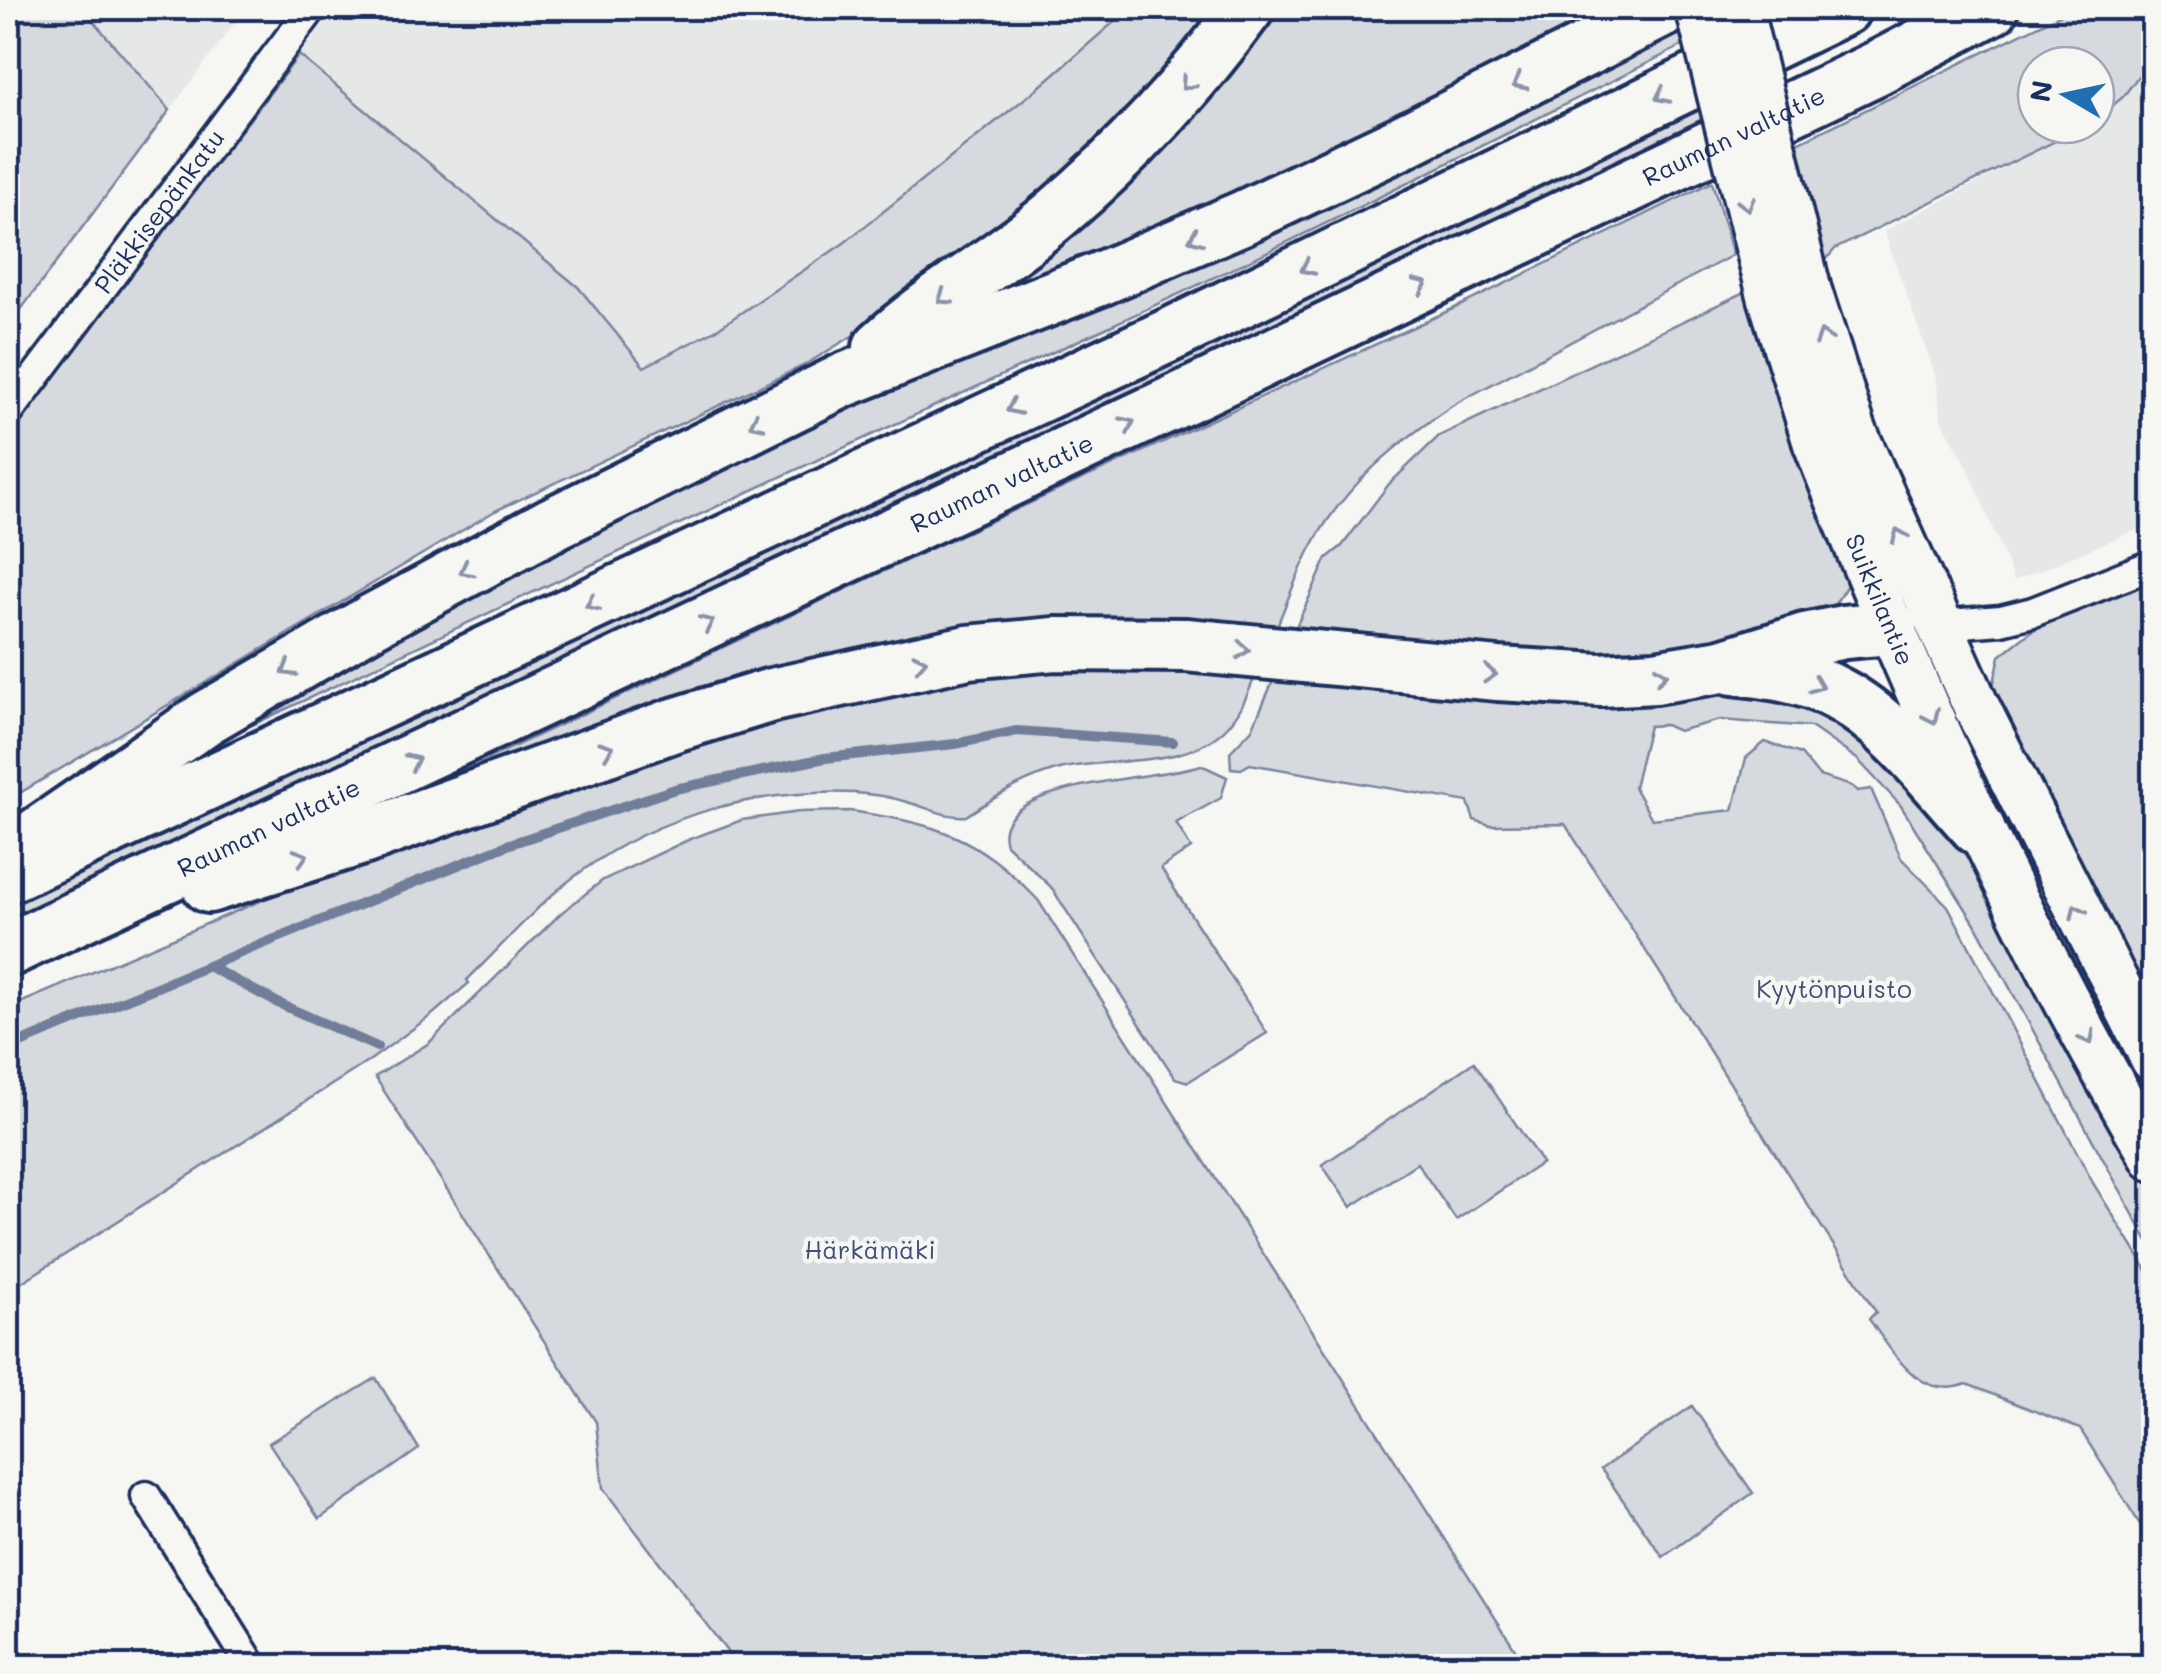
<svg xmlns="http://www.w3.org/2000/svg" width="2161" height="1674" font-family="Mali,sans-serif">
  <rect width="100%" height="100%" fill="#f6f6f2"/>
  <filter id="ink" filterUnits="userSpaceOnUse"><feTurbulence type="fractalNoise" baseFrequency=".01" numOctaves="2"/><feDisplacementMap in="SourceGraphic" scale="20" xChannelSelector="R" yChannelSelector="G"/><feConvolveMatrix kernelMatrix="1 2 1 2 8 2 1 2 1" color-interpolation-filters="sRGB"/></filter>
  <g filter="url(#ink)">
    <g fill="#e6e7e7">
      <path d="M82 8H246L170 110Z"/>
      <path d="M336 8H1130L1038 88 844 243 717 329 644 367 578 287 299 55Z"/>
      <path d="M2153 56V523L2014 581 1968 467 1941 419 1936 377 1884 231 2087 125H2096V119L2123 97Z"/>
    </g>
    <g fill="#d6d9dd" stroke="#78849e" stroke-width="2.5">
      <path d="M8 8H82L170 110 8 327Z"/>
      <path d="M1130 8H1225L1128 120 931 288 803 366 495 511 8 800V435L299 55 578 287 644 367 717 329 844 243 1038 88Z"/>
      <path d="M1267 8H1625L1437 103 969 310Z"/>
      <path d="M2074 8H2153V56L2123 97 2096 119V65H2036V125H2088L1835 249 1825 261 1792 146Z"/>
      <path d="M1685 17 1690 42C1497 138 1304 237 1108 327 809 463 511 601 215 743L550 541Z"/>
      <path d="M1706 103 1711 121 8 923V903L1180 354Z"/>
      <path d="M1712 182 1733 255 1455 404C1399 441 1346 484 1313 544 1297 573 1286 605 1273 636L1109 626 359 820 943 543 1459 306Z"/>
      <path d="M1745 292 1796 448 1847 585 1835 604 1818 614 1777 629 1595 661 1291 638 1327 558 1342 546 1389 484 1439 436Z"/>
      <path d="M2153 577V1017L1995 703 1993 687 2000 656 2033 630Z"/>
      <path d="M1018 670 1257 672C1249 690 1242 711 1228 726 1189 769 1114 757 1064 768 1028 776 996 797 966 816 946 818 926 807 907 802 891 797 872 794 855 793 759 789 660 814 582 871 545 897 514 933 482 965L467 980 469 983 433 1014 369 1061 8 1291V1008L378 851 781 711Z"/>
      <path d="M1276 674 1642 703 1677 701 1746 688 1851 723 1957 841 1983 883 2047 1007 2153 1192V1251L1974 922 1901 806 1857 759 1811 727 1720 720 1678 731 1665 725 1649 726 1634 787 1652 819 1733 810 1746 758 1765 742 1801 754 1819 776 1852 786 1858 791 1871 789 1901 858 1948 906 2093 1183 2153 1280V1545L2080 1429 1967 1384C1919 1402 1893 1352 1869 1319L1876 1312 1565 824 1490 825 1474 820 1468 802 1250 764 1241 769 1231 768 1230 752 1252 729Z"/>
      <path d="M1201 765 1227 777 1221 798 1176 823 1191 848 1161 868 1267 1033 1188 1082 1175 1078 1051 887 1006 844C986 780 1165 779 1201 765Z"/>
      <path d="M850 811C938 824 976 835 1038 900L1526 1666H738L603 1488 596 1422 375 1077 429 1043 561 913 603 880 690 839 742 820 799 812Z"/>
      <path d="M1474 1062 1542 1163 1456 1220 1417 1163 1351 1207 1322 1165Z"/>
      <path d="M376 1378 419 1449 319 1519 269 1443Z"/>
      <path d="M1692 1406 1753 1493 1663 1557 1601 1469Z"/>
    </g>
    <g fill="none" stroke-linecap="round" stroke-linejoin="round">
      <g stroke="#717e99" stroke-width="10">
        <path d="M208 966 510 844 675 789 825 758 955 744 1017 731 1173 742"/>
        <path d="M8 1048 208 966 278 1003 377 1047"/>
      </g>
      <defs>
        <g id="minor">
          <path id="s1" d="M8 413 312 8"/>
          <path d="M1937 625 2001 620 2033 612 2154 564"/>
          <path d="M146 1496 252 1666"/>
        </g>
        <g id="primary">
          <path d="M1853 430 1975 704 2154 1059"/>
          <path id="s2" d="M1816 442C1912 688 2020 930 2154 1158"/>
        </g>
        <g id="motorway">
          <path d="M880 347C934 297 1000 262 1056 214 1128 153 1192 83 1247 8"/>
          <path d="M1733 668C1769 672 1805 676 1838 694 1893 723 1936 783 1978 828"/>
          <path d="M38 834 206 718 372 621 554 523 844 380 1102 278 1242 218 1400 143 1668 8"/>
          <path d="M8 876 1174 333 1844 8"/>
          <path d="M209 886 362 838 674 725 772 695 968 652 1055 644 1186 645 1498 674 1600 680 1655 677 1722 666 1805 640 1844 632 1890 628"/>
          <path id="s3" d="M8 950 1196 392 1877 68 1992 8"/>
        </g>
      </defs>
      <use href="#minor" stroke="#1b2f5e" stroke-width="35"/>
      <use href="#primary" stroke="#1b2f5e" stroke-width="52"/>
      <use href="#motorway" stroke="#1b2f5e" stroke-width="60"/>
      <use href="#minor" stroke="#f6f6f2" stroke-width="28"/>
      <use href="#primary" stroke="#f6f6f2" stroke-width="45"/>
      <use href="#motorway" stroke="#f6f6f2" stroke-width="52"/>
      <defs>
        <g id="primary-bridge">
          <path d="M1699 8 1771 297 1816 442"/>
          <path d="M1739 8 1808 290 1853 430"/>
        </g>
      </defs>
      <use href="#primary-bridge" stroke="#1b2f5e" stroke-width="52" stroke-linecap="butt"/>
      <use href="#primary-bridge" stroke="#f6f6f2" stroke-width="45"/>
    </g>
    <defs><path id="oneway-chevron" d="M-2-3.5L2.5 0L-2 3.5" fill="none" stroke-width="1.6" stroke-linecap="round" stroke-linejoin="round" transform="scale(2.5)"/></defs>
    <g stroke="#8892a8">
      <use href="#oneway-chevron" transform="translate(1519 83) rotate(153)"/>
      <use href="#oneway-chevron" transform="translate(1187 84) rotate(131)"/>
      <use href="#oneway-chevron" transform="translate(1662 96) rotate(154)"/>
      <use href="#oneway-chevron" transform="translate(1747 204) rotate(75)"/>
      <use href="#oneway-chevron" transform="translate(1195 238) rotate(157)"/>
      <use href="#oneway-chevron" transform="translate(1307 268) rotate(154)"/>
      <use href="#oneway-chevron" transform="translate(1421 285) rotate(-25)"/>
      <use href="#oneway-chevron" transform="translate(944 298) rotate(146)"/>
      <use href="#oneway-chevron" transform="translate(1823 337) rotate(-108)"/>
      <use href="#oneway-chevron" transform="translate(1013 408) rotate(155)"/>
      <use href="#oneway-chevron" transform="translate(756 423) rotate(154)"/>
      <use href="#oneway-chevron" transform="translate(1128 424) rotate(-25)"/>
      <use href="#oneway-chevron" transform="translate(1899 535) rotate(-113)"/>
      <use href="#oneway-chevron" transform="translate(466 570) rotate(152)"/>
      <use href="#oneway-chevron" transform="translate(592 604) rotate(155)"/>
      <use href="#oneway-chevron" transform="translate(707 623) rotate(-25)"/>
      <use href="#oneway-chevron" transform="translate(1243 650) rotate(5)"/>
      <use href="#oneway-chevron" transform="translate(920 662) rotate(-11)"/>
      <use href="#oneway-chevron" transform="translate(288 670) rotate(150)"/>
      <use href="#oneway-chevron" transform="translate(1490 674) rotate(4)"/>
      <use href="#oneway-chevron" transform="translate(1661 675) rotate(-7)"/>
      <use href="#oneway-chevron" transform="translate(1817 685) rotate(21)"/>
      <use href="#oneway-chevron" transform="translate(1932 717) rotate(65)"/>
      <use href="#oneway-chevron" transform="translate(607 749) rotate(-20)"/>
      <use href="#oneway-chevron" transform="translate(413 761) rotate(-25)"/>
      <use href="#oneway-chevron" transform="translate(301 857) rotate(-18)"/>
      <use href="#oneway-chevron" transform="translate(2077 911) rotate(-116)"/>
      <use href="#oneway-chevron" transform="translate(2088 1038) rotate(62)"/>
    </g>
  </g>
  <g text-anchor="middle" stroke-width="9" stroke-linejoin="round" paint-order="stroke">
    <g font-size="25" fill="#1b2f5e" stroke="#f6f6f2">
      <text dy="9" stroke="none"><textPath href="#s3" startOffset="1908">Rauman valtatie</textPath></text>
      <text dy="9" stroke="none"><textPath href="#s1" startOffset="252">Pläkkisepänkatu</textPath></text>
      <text dy="9" stroke="none"><textPath href="#s3" startOffset="1098">Rauman valtatie</textPath></text>
      <text dy="9" stroke="none"><textPath href="#s2" startOffset="170">Suikkilantie</textPath></text>
      <text dy="9" stroke="none"><textPath href="#s3" startOffset="288">Rauman valtatie</textPath></text>
    </g>
    <g font-size="25" fill="#405177" stroke="#f6f6f2">
      <text x="1834" y="998">Kyytönpuisto</text>
      <text x="870" y="1259">Härkämäki</text>
    </g>
  </g>
  <rect width="2161" height="1674" fill="none" stroke="#f6f6f2" stroke-width="40"/>
  <rect x="20" y="20" width="2121" height="1634" fill="none" stroke="#1b2f5e" stroke-width="4" filter="url(#ink)"/>
  <g transform="translate(2066 95) rotate(279)"><circle r="48" fill="#f6f6f2" stroke="#9ea6b7" stroke-width="2.5"/>
  <path d="M0-8L18 38L0 25L-18 38Z" fill="#1f6fb2"/>
  <text y="-15" font-size="28" font-weight="bold" text-anchor="middle" fill="#1b2f5e">N</text>
  </g>
</svg>
